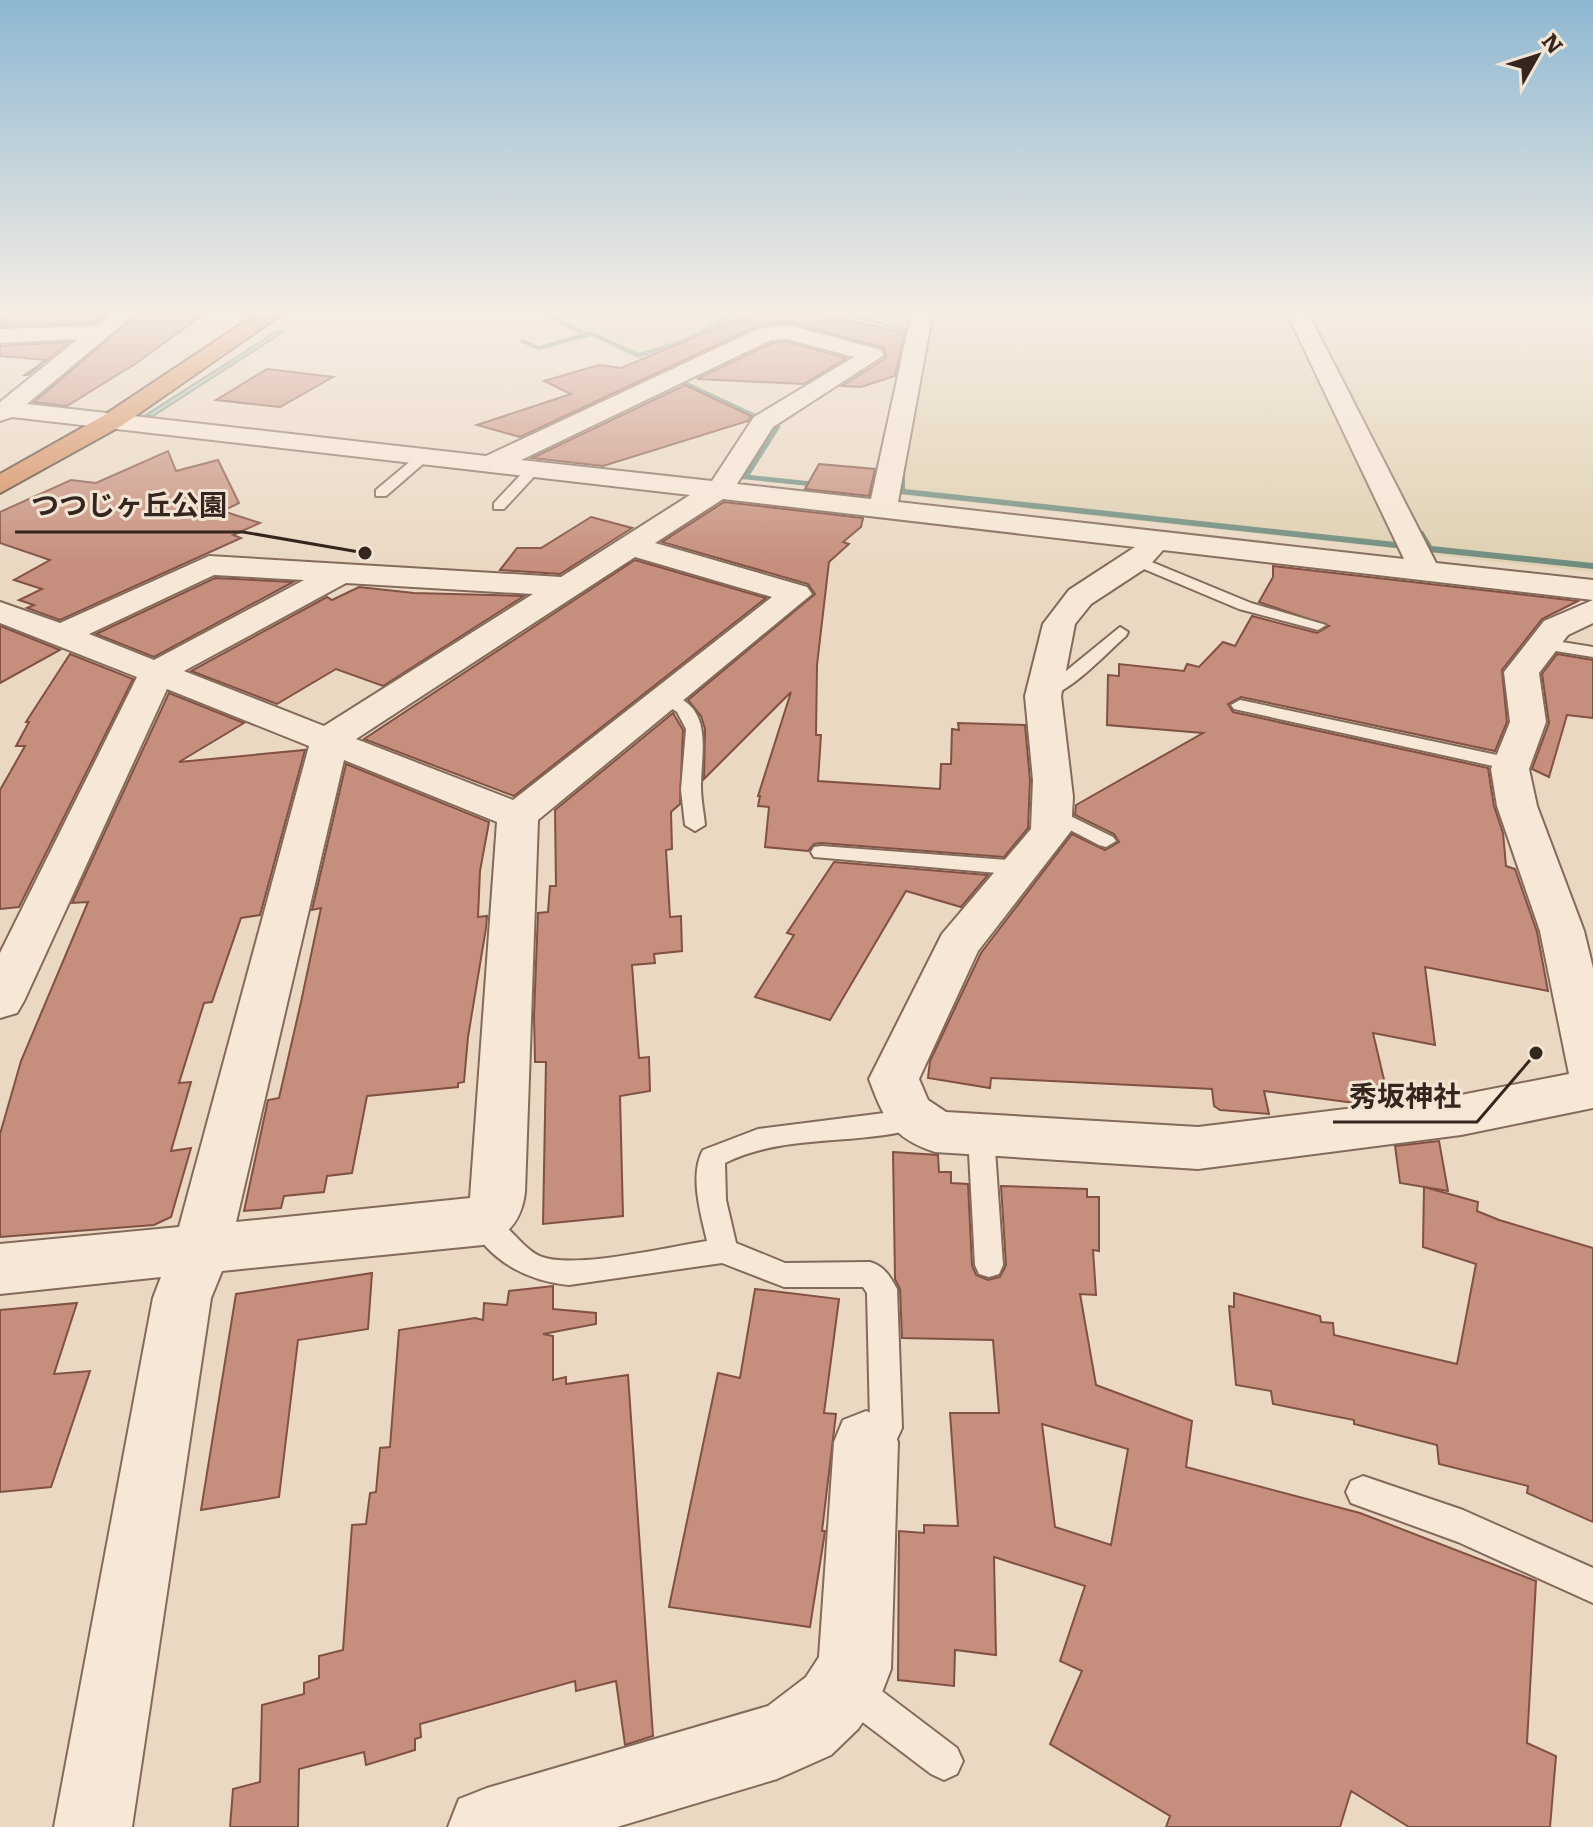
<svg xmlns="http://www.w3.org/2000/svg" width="1593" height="1827" font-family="Literata,'Noto Sans JP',serif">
  <rect width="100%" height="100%" fill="#ead8c3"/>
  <g fill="#dfd0b1">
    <path d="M536 311H745L684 341 632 357Z"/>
    <path d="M831 311H919L915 333Z"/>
    <path d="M927 311H1293L1409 550 892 494Z"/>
    <path d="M1302 311H1593V572L1434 555 1426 551Z"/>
  </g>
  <path fill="#a5beb2" stroke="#6d8b7e" stroke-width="2" d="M276 332H283L153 416 146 415Z"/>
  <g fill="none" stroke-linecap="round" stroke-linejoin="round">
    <g fill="#6d8b7e" fill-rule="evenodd">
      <path d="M536 311H543L587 332H593L638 353 681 340 739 311H746L685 342 638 358 592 336 538 350 520 342 522 339 539 346 580 334Z"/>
      <path d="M830 311H839L917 332 914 334Z"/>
      <path d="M679 378 760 416 761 418 754 420 676 382V378Z"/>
      <path d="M774 424 781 426 750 475 826 483 830 486 829 488 741 479 740 477Z"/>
      <path d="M901 469 905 472V489L1405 543 1410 546 1405 549 900 494 896 491 897 472Z"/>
      <path d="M1417 531H1423L1432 546 1593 563V569L1429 552 1426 551 1415 533Z"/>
    </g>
  </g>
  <g fill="#c68e7c" stroke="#815143" stroke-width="2" fill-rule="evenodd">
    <path d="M0 311H110L95 323 0 326Z"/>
    <path d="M141 311H208L135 364 67 406 34 402Z"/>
    <path d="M757 311H812L904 333 895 376 861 387 842 386 886 358 884 348 788 322 757 326 520 437 477 425 571 394 544 381 599 365 621 368Z"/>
    <path d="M69 342 28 375H25L46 360 0 356V346Z"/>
    <path d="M787 342 846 358 804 384 697 379 772 343Z"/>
    <path d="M267 369 333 377 280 407 216 400Z"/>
    <path d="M685 385 751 416 748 421 603 466 532 458Z"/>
    <path d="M168 451 176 471 218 460 239 503 223 511 260 523 233 535 241 538 60 620 27 608 34 605 19 600 42 589 14 580 50 560 0 543V512L71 480 96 483Z"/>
    <path d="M819 464 875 469 869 496 805 489Z"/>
    <path d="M724 502 863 518 861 527 843 542 849 544 829 562 817 665 816 735H821L818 781 940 789 941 764H951L952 729 959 730 958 723 1025 725 1030 780 1028 828 1004 857 821 843 814 844 808 851 765 847 769 807 758 806 760 796H758L791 692 704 779 705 729 701 716 688 700 815 594 808 584 662 542Z"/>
    <path d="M591 517 632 528 560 574 500 570 517 548H541Z"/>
    <path d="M635 560 766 598 514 796 364 739Z"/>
    <path d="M1273 566 1578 601 1542 619 1502 670 1507 722 1495 751 1241 697 1228 704 1233 712 1488 768 1494 806 1503 833 1506 866 1515 869 1537 932 1548 991 1425 967 1435 1045 1373 1033 1389 1101 1362 1104 1264 1091 1269 1114 1220 1110 1214 1106 1212 1089 991 1078 990 1088 928 1078 930 1061 981 953 1072 834 1105 850 1119 842 1114 834 1075 815 1076 805 1203 733 1107 725 1108 675 1119 676V664L1184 671 1187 664 1199 667 1223 642 1235 646 1252 616 1317 633 1329 626 1259 602 1273 577Z"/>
    <path d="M215 578 293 582 154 657 96 634Z"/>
    <path d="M359 587 414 593 524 596 383 686 336 669 277 704 191 671 327 597 332 600Z"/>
    <path d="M0 626 60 650 0 683Z"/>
    <path d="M70 654 133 679 19 907 0 909V790L25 746H16L29 722H26Z"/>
    <path d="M1557 654 1593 660V718L1567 715 1549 777 1532 769 1549 723 1542 674Z"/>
    <path d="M169 693 244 723 179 762 305 750 260 915 241 918 212 1002 204 1003 179 1083 191 1082 171 1151 191 1148 171 1217 154 1225 0 1237V1134L21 1061 88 902 72 903Z"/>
    <path d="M673 713 683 730 680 804 671 812 672 849 666 850 670 917 681 916 682 951 654 954 655 963 632 965 639 1058 649 1057 650 1091 620 1096 623 1216 543 1224 546 1062H535L534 1015 538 913 548 912 550 886H556L555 810Z"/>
    <path d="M346 764 489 822 480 871 478 917 487 916 486 928 468 1037 464 1082 458 1083V1087L367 1096 352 1173 327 1176 324 1192 284 1196 281 1208 244 1211 268 1100 279 1098 301 1002 321 908 312 910Z"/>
    <path d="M834 862 988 875 961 907 906 891 830 1020 755 997 794 935 787 933Z"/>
    <path d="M1439 1141 1448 1191 1400 1183 1395 1146Z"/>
    <path d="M893 1152 938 1155 939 1172H951V1183L968 1184 972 1265 976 1275 988 1280 1000 1277 1006 1265 1001 1186 1087 1189V1197H1099V1251L1093 1250 1096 1295 1080 1294 1096 1385 1192 1421 1186 1467 1360 1513 1536 1581 1527 1743 1556 1756 1550 1827H1409L1351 1791 1340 1827H1166L1170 1816 1050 1744 1082 1671 1060 1661 1085 1586 994 1557 996 1655 955 1650 954 1686 898 1680 899 1531 924 1533V1525L958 1526 950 1413H999L993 1340 902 1338 900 1289 895 1279ZM1042 1424 1128 1449 1111 1545 1055 1527Z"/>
    <path d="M1424 1187 1478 1202 1477 1211 1499 1220 1593 1248V1522L1527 1493 1528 1486 1439 1464 1437 1445 1354 1424V1420L1273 1404 1271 1391 1236 1385 1229 1306 1234 1307V1293L1320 1316 1321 1322 1333 1323 1334 1335 1457 1364 1476 1264 1423 1247Z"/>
    <path d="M372 1273 368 1329 298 1340 279 1497 201 1510 236 1294Z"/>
    <path d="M553 1286V1309L596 1313V1324L543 1334 553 1336V1380L566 1377V1384L628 1375 653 1736 625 1745 616 1681 576 1691 575 1681 420 1724 421 1737 415 1739V1750L366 1765 364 1752 299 1769 298 1827H230L233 1789 260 1782 262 1705 304 1694V1683L319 1678V1656L343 1650 352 1525 366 1524 370 1493 376 1492 380 1448 390 1447 399 1330 475 1318 483 1320 484 1303 507 1305 509 1291Z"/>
    <path d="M755 1289 839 1299 824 1413 836 1414 822 1531H825L824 1538 810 1627 669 1607 718 1373 740 1378Z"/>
    <path d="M77 1303 54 1374 90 1371 51 1487 0 1492V1310Z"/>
  </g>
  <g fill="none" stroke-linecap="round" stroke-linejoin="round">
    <defs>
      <g id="lane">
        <path d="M419 454 431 457 386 496H376V490Z"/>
        <path d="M529 466 541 469 504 509H494V503Z"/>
        <path d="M1137 556 1251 603 1326 625 1318 630 1239 609 1132 564 1129 561Z"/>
        <path d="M1120 627 1128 632 1126 636C1107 652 1062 703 1037 697V689L1055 680Z"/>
        <path d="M1543 639 1593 647V657L1537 648V640Z"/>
        <path d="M665 693C715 705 701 749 701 787 701 800 704 813 705 825L695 831 685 825 681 790 686 729 677 712 656 698Z"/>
        <path d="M1240 700 1511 758 1521 764 1511 770 1234 709 1231 705Z"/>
        <path d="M1054 808 1113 837 1116 841 1106 847 1099 845 1047 818 1044 814Z"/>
        <path d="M821 846 1020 861 1031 868 1020 875 814 857 811 852 814 847Z"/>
        <path d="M916 1109 925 1112 929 1119 925 1126C860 1147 787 1132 725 1163L726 1200 736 1243 785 1263 870 1262C884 1266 890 1276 897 1289L902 1428 897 1439 870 1454 859 1450 854 1439 859 1428 870 1421 867 1293 863 1287H784L722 1263 569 1285C527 1281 489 1261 469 1222L473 1214C500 1205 517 1248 542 1257 576 1269 668 1247 707 1241 701 1215 689 1175 703 1150L758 1129Z"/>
        <path d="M981 1125 990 1128 994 1135 1003 1265 999 1274 989 1277 979 1274 975 1265 968 1135 972 1128Z"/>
        <path d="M1363 1476 1463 1510 1593 1568V1603L1458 1542 1351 1503 1346 1492 1351 1481Z"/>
        <path d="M849 1671 862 1676 957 1748 963 1761 957 1774 944 1780 931 1774 836 1702 831 1689 836 1676Z"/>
      </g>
      <g id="street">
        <path d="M114 311H138L27 404 486 456 758 329 788 325 881 350 884 355 773 427 737 484 871 499 912 311H933L898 502 1404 559 1286 311H1307L1436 563 1593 580V600L1163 550 1149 566 1091 604 1075 624 1061 696 1073 797 1071 831 978 951 919 1079 928 1100 946 1112 1198 1127 1461 1095 1569 1074 1540 931 1497 806 1491 769 1510 722 1504 672 1544 621 1593 600V623L1568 635 1539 673 1546 722 1529 769 1537 806 1584 931 1593 968V1108L1461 1135 1198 1169 935 1152C892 1138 884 1119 869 1079L942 934 1031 829 1033 780 1025 696 1043 624 1069 590 1135 547 723 499 655 543 807 587 812 594 538 820 525 1192C522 1219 509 1236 483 1245L222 1271 211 1298 132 1827H54L153 1298 161 1277 0 1294V1244L179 1227 309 746 167 689 24 1001 17 1013 0 1018V953L137 677 0 623V602L60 623 209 556 561 577 690 495 12 417 0 421V402L78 339 0 343V329L96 326ZM787 339 854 357 754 417 712 481 521 460 771 340ZM635 557 772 597 513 800 356 739ZM214 575 304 580 154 660 89 634ZM346 583 533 594 324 726 184 671ZM344 760 497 822 470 1198 236 1222Z"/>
        <path d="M866 1411 889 1420 898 1442 891 1669 881 1695 858 1729 831 1755 777 1779 617 1827H448L459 1799 487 1788 768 1706 806 1677 819 1657 834 1442 843 1420Z"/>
      </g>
      <path id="highway" d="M261 311H286L121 426 0 493V474L103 416Z"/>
    </defs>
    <use href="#lane" stroke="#836a5b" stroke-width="4"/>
    <use href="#street" stroke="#836a5b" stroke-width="4"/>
    <use href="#highway" stroke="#513a2f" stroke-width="4"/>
    <use href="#lane" fill="#f6e7d6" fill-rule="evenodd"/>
    <use href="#street" fill="#f6e7d6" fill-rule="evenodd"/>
    <use href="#highway" fill="#d48a5a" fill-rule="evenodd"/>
  </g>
  <linearGradient id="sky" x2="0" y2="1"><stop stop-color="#8db8d2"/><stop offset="0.55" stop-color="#f6ede4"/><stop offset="1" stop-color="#f6ede4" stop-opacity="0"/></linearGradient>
  <rect width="1593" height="566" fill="url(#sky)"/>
  <path fill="none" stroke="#34251e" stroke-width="3" d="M365 553L243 532H15M1536 1053L1477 1122H1333"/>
  <g fill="#34251e" stroke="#f2e4d2" stroke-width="3">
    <circle cx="365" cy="553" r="8"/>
    <circle cx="1536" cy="1053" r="8"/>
  </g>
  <g font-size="28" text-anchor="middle" font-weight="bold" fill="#34251e" stroke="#f2e4d2" stroke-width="6" stroke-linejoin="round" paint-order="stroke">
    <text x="129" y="515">つつじヶ丘公園</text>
    <text x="1405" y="1106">秀坂神社</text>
  </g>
  <g transform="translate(1537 56) rotate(51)" stroke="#f2e4d2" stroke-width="6" paint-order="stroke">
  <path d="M0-6L14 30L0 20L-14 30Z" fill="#34251e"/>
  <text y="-12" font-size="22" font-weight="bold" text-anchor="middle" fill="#34251e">N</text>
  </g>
</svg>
